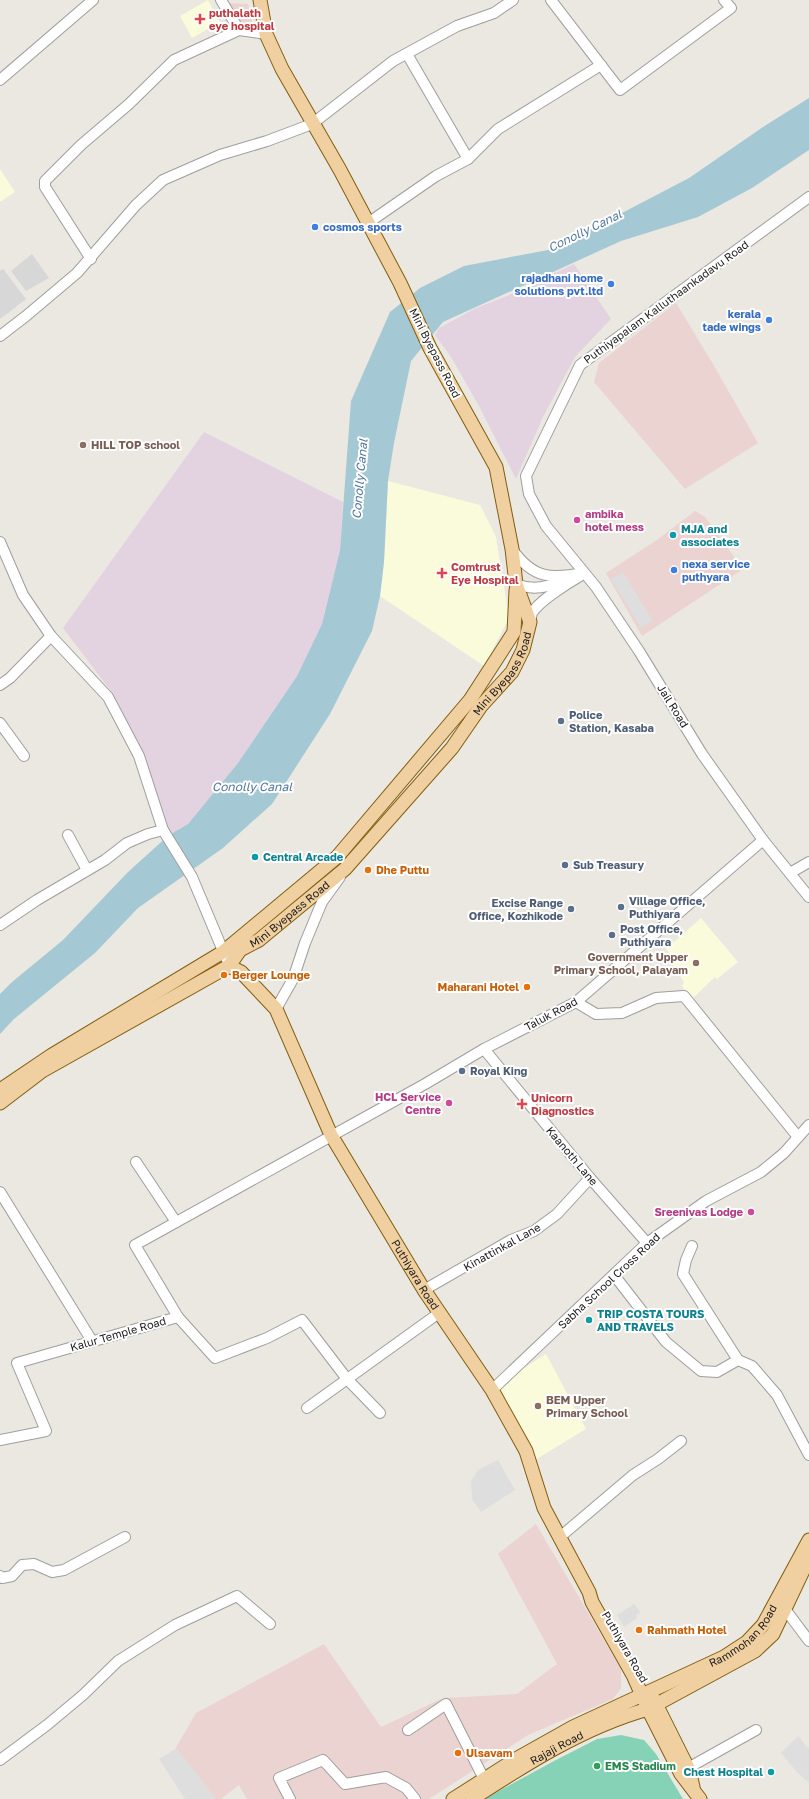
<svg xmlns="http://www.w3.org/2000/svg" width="809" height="1799" font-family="'Golos Text',sans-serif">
  <rect width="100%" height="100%" fill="#ebe8e1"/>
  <g fill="#d8d7d7">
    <path d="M32 254 49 278 26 291 11 271Z"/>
    <path d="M3 269 26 299 0 319V271Z"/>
  </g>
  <g fill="#ebd3d1">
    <path d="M226 3 248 4 253 28 244 26 238 21Z"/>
    <path d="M676 303 713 364 758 443 685 489 594 382 599 363Z"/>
    <path d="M695 511 705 517 743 569 642 636 606 573 657 540Z"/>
    <path d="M536 1524 621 1669V1688L613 1699 528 1735 429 1799H247L239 1785 221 1799H211L174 1751 196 1713 324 1644 381 1727 443 1698 517 1694 557 1664 498 1554Z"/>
  </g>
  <g fill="#e3d3e0">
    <path d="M574 264 611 319 575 357 543 417 516 479 479 406 451 357 435 335 439 328 476 308 507 296Z"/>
    <path d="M204 432 343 502 340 550 322 624 297 676 238 763 188 824 169 835 144 756 114 695 63 628Z"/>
  </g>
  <g fill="#fafbda">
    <path d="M208 0 220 22 192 38 180 16Z"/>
    <path d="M0 169 15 192 0 202Z"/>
    <path d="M388 481 480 505 496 537 509 618 484 666 380 596 384 562Z"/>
    <path d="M701 918 738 962 717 979 715 977 692 999 682 986 684 982 673 965 674 959 666 949Z"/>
    <path d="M546 1354 586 1429 535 1460 492 1388Z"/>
  </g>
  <path fill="#86d2b7" d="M621 1735 644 1740 656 1754 683 1799H484L554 1761 597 1739Z"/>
  <g fill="#dedede">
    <path d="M623 572 653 621 641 628 611 579Z"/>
    <path d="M498 1460 515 1490 481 1512 472 1499 471 1481 478 1470Z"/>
    <path d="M634 1604 639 1610 640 1613 636 1615 637 1618 624 1627 617 1615Z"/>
    <path d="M798 1736 808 1748 809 1747V1783L797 1772 781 1753Z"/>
    <path d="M177 1748 216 1799H185L159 1759Z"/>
  </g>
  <path fill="#a5c9d4" d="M809 98V150L752 188 698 217 621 241 443 322 411 361 394 443 388 481 384 562 380 596 372 631 330 714 272 804 223 848 138 908 95 953 14 1019 0 1034V994L12 982 63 940 128 872 169 835 188 824 238 763 297 676 322 624 340 550 351 401 390 312 420 288 464 266 553 249 689 178 763 127Z"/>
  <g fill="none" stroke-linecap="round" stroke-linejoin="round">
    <defs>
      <g id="minor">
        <path d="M221 0 239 30"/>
        <path d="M551 0 620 90 731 8 724 0"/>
        <path d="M407 54 468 159"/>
        <path d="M0 80 93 0"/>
        <path d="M809 197 580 365 526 476 529 494 546 526 596 587 639 651 702 754 763 840 809 897"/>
        <path d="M368 223 436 176 468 159 498 129 601 65"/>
        <path d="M91 259 45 187V181L81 145 129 104 174 60 239 30 266 34"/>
        <path d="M0 336 26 316 77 273 136 205 163 180 220 155 267 141 312 124 393 61 457 26 494 13 513 0"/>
        <path d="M0 542 23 595 51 636 108 697 139 756 163 830 192 877 226 958"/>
        <path d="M512 549C533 579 551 579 584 573"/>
        <path d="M516 584C533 591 548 587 566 580"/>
        <path d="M530 622C531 619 531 615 532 613 539 601 568 583 580 576"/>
        <path d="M0 685 10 678 51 636"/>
        <path d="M0 723 24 756"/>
        <path d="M68 835 87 870"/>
        <path d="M790 873 809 862"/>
        <path d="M0 925 37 900 105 860 127 843 148 834 163 830"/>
        <path d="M576 1002 596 1014 622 1013 656 998 684 996 798 1137"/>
        <path d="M276 1009 293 979 305 943 322 902 340 877"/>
        <path d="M484 1049 590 1178 647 1243"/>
        <path d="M136 1162 176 1222"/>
        <path d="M0 1192 92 1341"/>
        <path d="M692 1246 686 1260 683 1274 738 1360"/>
        <path d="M614 1275 666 1342 701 1371 717 1372 738 1360 752 1366 777 1395 809 1455"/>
        <path d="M424 1290 511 1240 534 1231 557 1214 590 1178"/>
        <path d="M178 1317 215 1358 267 1338 302 1320 347 1379 380 1413"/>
        <path d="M492 1390 647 1243 706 1201 761 1172 784 1153 809 1125"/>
        <path d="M307 1408 439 1313"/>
        <path d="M0 1440 46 1431 17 1363 178 1317 135 1245 425 1084 484 1049 576 1002 763 840"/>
        <path d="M560 1537 633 1475 658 1459 681 1441"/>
        <path d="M0 1576 2 1578 12 1576 22 1565 34 1564 52 1572 64 1570 125 1537"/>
        <path d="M785 1609 809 1641"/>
        <path d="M408 1730 446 1704 484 1779"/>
        <path d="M0 1760 47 1725 83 1695 118 1661 175 1625 237 1596 270 1624"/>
        <path d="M688 1768 756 1730"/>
        <path d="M290 1799 279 1778 323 1760 345 1784 386 1777 406 1788 415 1799"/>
      </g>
      <g id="major">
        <path id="s1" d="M229 966 241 972 276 1009 331 1135 424 1290 492 1390 526 1451 544 1508 589 1592 592 1602 633 1675 648 1709 755 1651 773 1634 809 1558"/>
        <path d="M0 1090 52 1055 223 952 337 857 470 700 514 632 516 590"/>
        <path id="s2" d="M0 1103 42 1071 229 966 240 950 259 940 345 869 452 748 481 706 512 672 523 650 530 622 516 584 512 549 496 467 430 348 400 283 340 170 282 69 266 34 260 0"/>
        <path d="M653 1698 689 1770 693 1787"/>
        <path id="s3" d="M453 1799 516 1759 573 1727 724 1657 747 1642 763 1625 809 1540"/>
        <path id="s4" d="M472 1799C526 1764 584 1727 648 1709L681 1774 700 1799"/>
      </g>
    </defs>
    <use href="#minor" stroke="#9e9e9e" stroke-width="12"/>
    <use href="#major" stroke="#815e10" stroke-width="15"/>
    <use href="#minor" stroke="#fff" stroke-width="10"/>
    <use href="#major" stroke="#f0cfa0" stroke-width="13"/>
  </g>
  <g fill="#e0444e" stroke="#fff" stroke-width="1.5">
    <path d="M198 13h4v4h4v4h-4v4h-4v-4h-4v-4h4z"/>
    <path d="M440 567h4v4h4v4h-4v4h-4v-4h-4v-4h4z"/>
    <path d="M520 1098h4v4h4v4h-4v4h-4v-4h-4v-4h4z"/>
  </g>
  <g fill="#3f7fe0" stroke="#fff" stroke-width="1.5">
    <circle cx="315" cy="227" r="4"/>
    <circle cx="611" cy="284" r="4"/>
    <circle cx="769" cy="320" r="4"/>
    <circle cx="674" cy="570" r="4"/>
  </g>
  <g fill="#8d6e63" stroke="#fff" stroke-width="1.5">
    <circle cx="83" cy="445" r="4"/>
    <circle cx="696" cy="963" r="4"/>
    <circle cx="538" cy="1406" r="4"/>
  </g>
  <g fill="#d1479c" stroke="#fff" stroke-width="1.5">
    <circle cx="577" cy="520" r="4"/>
    <circle cx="449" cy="1103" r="4"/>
    <circle cx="751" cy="1212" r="4"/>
  </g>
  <g fill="#0f9aa8" stroke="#fff" stroke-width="1.5">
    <circle cx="673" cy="535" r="4"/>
    <circle cx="255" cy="857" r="4"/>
    <circle cx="589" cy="1320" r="4"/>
    <circle cx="771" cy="1772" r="4"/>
  </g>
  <g fill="#5c6f8a" stroke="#fff" stroke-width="1.5">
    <circle cx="561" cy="721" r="4"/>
    <circle cx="565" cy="865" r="4"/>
    <circle cx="621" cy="907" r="4"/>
    <circle cx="571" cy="909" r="4"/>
    <circle cx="612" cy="935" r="4"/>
    <circle cx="462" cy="1071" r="4"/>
  </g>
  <g fill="#e8710a" stroke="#fff" stroke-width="1.5">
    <circle cx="368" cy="870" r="4"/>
    <circle cx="224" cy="975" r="4"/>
    <circle cx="527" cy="987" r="4"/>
    <circle cx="639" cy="1630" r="4"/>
    <circle cx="458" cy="1753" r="4"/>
  </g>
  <circle fill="#2e9e5b" stroke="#fff" stroke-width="1.5" cx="597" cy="1766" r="4"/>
  <g text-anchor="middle" stroke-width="4" stroke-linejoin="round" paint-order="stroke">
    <g font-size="11" font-weight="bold" fill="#be3a42" stroke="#fff" text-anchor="start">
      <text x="209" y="17">puthalath<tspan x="209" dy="13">eye hospital</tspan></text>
      <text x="451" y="571">Comtrust<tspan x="451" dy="13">Eye Hospital</tspan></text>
      <text x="531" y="1102">Unicorn<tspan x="531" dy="13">Diagnostics</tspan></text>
    </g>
    <g font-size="11" font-weight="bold" fill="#366cbe" stroke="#fff" text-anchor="start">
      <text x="323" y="231">cosmos sports</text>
      <text x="603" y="282" text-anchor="end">rajadhani home<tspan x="603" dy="13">solutions pvt.ltd</tspan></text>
      <text x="761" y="318" text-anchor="end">kerala<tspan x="761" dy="13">tade wings</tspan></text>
      <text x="682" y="568">nexa service<tspan x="682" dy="13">puthyara</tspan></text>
    </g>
    <g font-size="11" fill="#1a1a1a" stroke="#fff">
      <text transform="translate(666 302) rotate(-36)" y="4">Puthiyapalam Kalluthaankadavu Road</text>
      <text transform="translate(435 353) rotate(63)" y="4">Mini Byepass Road</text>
      <text dy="4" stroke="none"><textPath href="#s2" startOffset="672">Mini Byepass Road</textPath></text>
      <text transform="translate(673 706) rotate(58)" y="4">Jail Road</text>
      <text dy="4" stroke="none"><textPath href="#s2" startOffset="348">Mini Byepass Road</textPath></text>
      <text transform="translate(551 1014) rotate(-28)" y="4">Taluk Road</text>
      <text transform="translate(572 1156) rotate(50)" y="4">Kaanoth Lane</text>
      <text transform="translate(502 1247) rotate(-29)" y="4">Kinattinkal Lane</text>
      <text dy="4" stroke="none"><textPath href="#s1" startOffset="365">Puthiyara Road</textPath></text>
      <text transform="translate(609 1281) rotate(-43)" y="4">Sabha School Cross Road</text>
      <text transform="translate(118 1334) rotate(-16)" y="4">Kalur Temple Road</text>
      <text dy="4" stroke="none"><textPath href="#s3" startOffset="335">Rammohan Road</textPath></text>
      <text transform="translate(625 1647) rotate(60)" y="4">Puthiyara Road</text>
      <text dy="4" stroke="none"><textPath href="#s4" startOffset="99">Rajaji Road</textPath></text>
    </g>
    <g font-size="11" font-weight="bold" fill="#785e54" stroke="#fff" text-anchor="start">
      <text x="91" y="449">HILL TOP school</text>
      <text x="688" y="961" text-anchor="end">Government Upper<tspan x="688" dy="13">Primary School, Palayam</tspan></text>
      <text x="546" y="1404">BEM Upper<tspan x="546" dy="13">Primary School</tspan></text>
    </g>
    <g font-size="11" font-weight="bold" fill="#b23c85" stroke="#fff" text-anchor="end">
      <text x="585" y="518" text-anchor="start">ambika<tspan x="585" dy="13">hotel mess</tspan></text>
      <text x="441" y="1101">HCL Service<tspan x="441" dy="13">Centre</tspan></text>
      <text x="743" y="1216">Sreenivas Lodge</text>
    </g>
    <g font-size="11" font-weight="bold" fill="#0d838f" stroke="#fff" text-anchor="start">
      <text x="681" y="533">MJA and<tspan x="681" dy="13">associates</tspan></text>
      <text x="263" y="861">Central Arcade</text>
      <text x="597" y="1318">TRIP COSTA TOURS<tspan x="597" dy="13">AND TRAVELS</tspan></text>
      <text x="763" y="1776" text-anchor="end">Chest Hospital</text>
    </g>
    <g font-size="11" font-weight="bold" fill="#4e5e75" stroke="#fff" text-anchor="start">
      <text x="569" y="719">Police<tspan x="569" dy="13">Station, Kasaba</tspan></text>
      <text x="573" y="869">Sub Treasury</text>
      <text x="629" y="905">Village Office,<tspan x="629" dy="13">Puthiyara</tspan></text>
      <text x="563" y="907" text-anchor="end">Excise Range<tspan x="563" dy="13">Office, Kozhikode</tspan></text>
      <text x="620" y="933">Post Office,<tspan x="620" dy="13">Puthiyara</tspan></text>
      <text x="470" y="1075">Royal King</text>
    </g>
    <g font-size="11" font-weight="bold" fill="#c56008" stroke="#fff" text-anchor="start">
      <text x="376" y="874">Dhe Puttu</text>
      <text x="232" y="979">Berger Lounge</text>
      <text x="519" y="991" text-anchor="end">Maharani Hotel</text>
      <text x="647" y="1634">Rahmath Hotel</text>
      <text x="466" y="1757">Ulsavam</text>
    </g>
    <g font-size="11" font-weight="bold" fill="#27864d" stroke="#fff" text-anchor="start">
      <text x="605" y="1770">EMS Stadium</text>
    </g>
    <g font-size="12" font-style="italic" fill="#53779e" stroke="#fff">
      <text transform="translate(585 231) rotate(-26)" y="4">Conolly Canal</text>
      <text transform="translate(360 479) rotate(-85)" y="4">Conolly Canal</text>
      <text x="252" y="791">Conolly Canal</text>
    </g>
  </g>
</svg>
